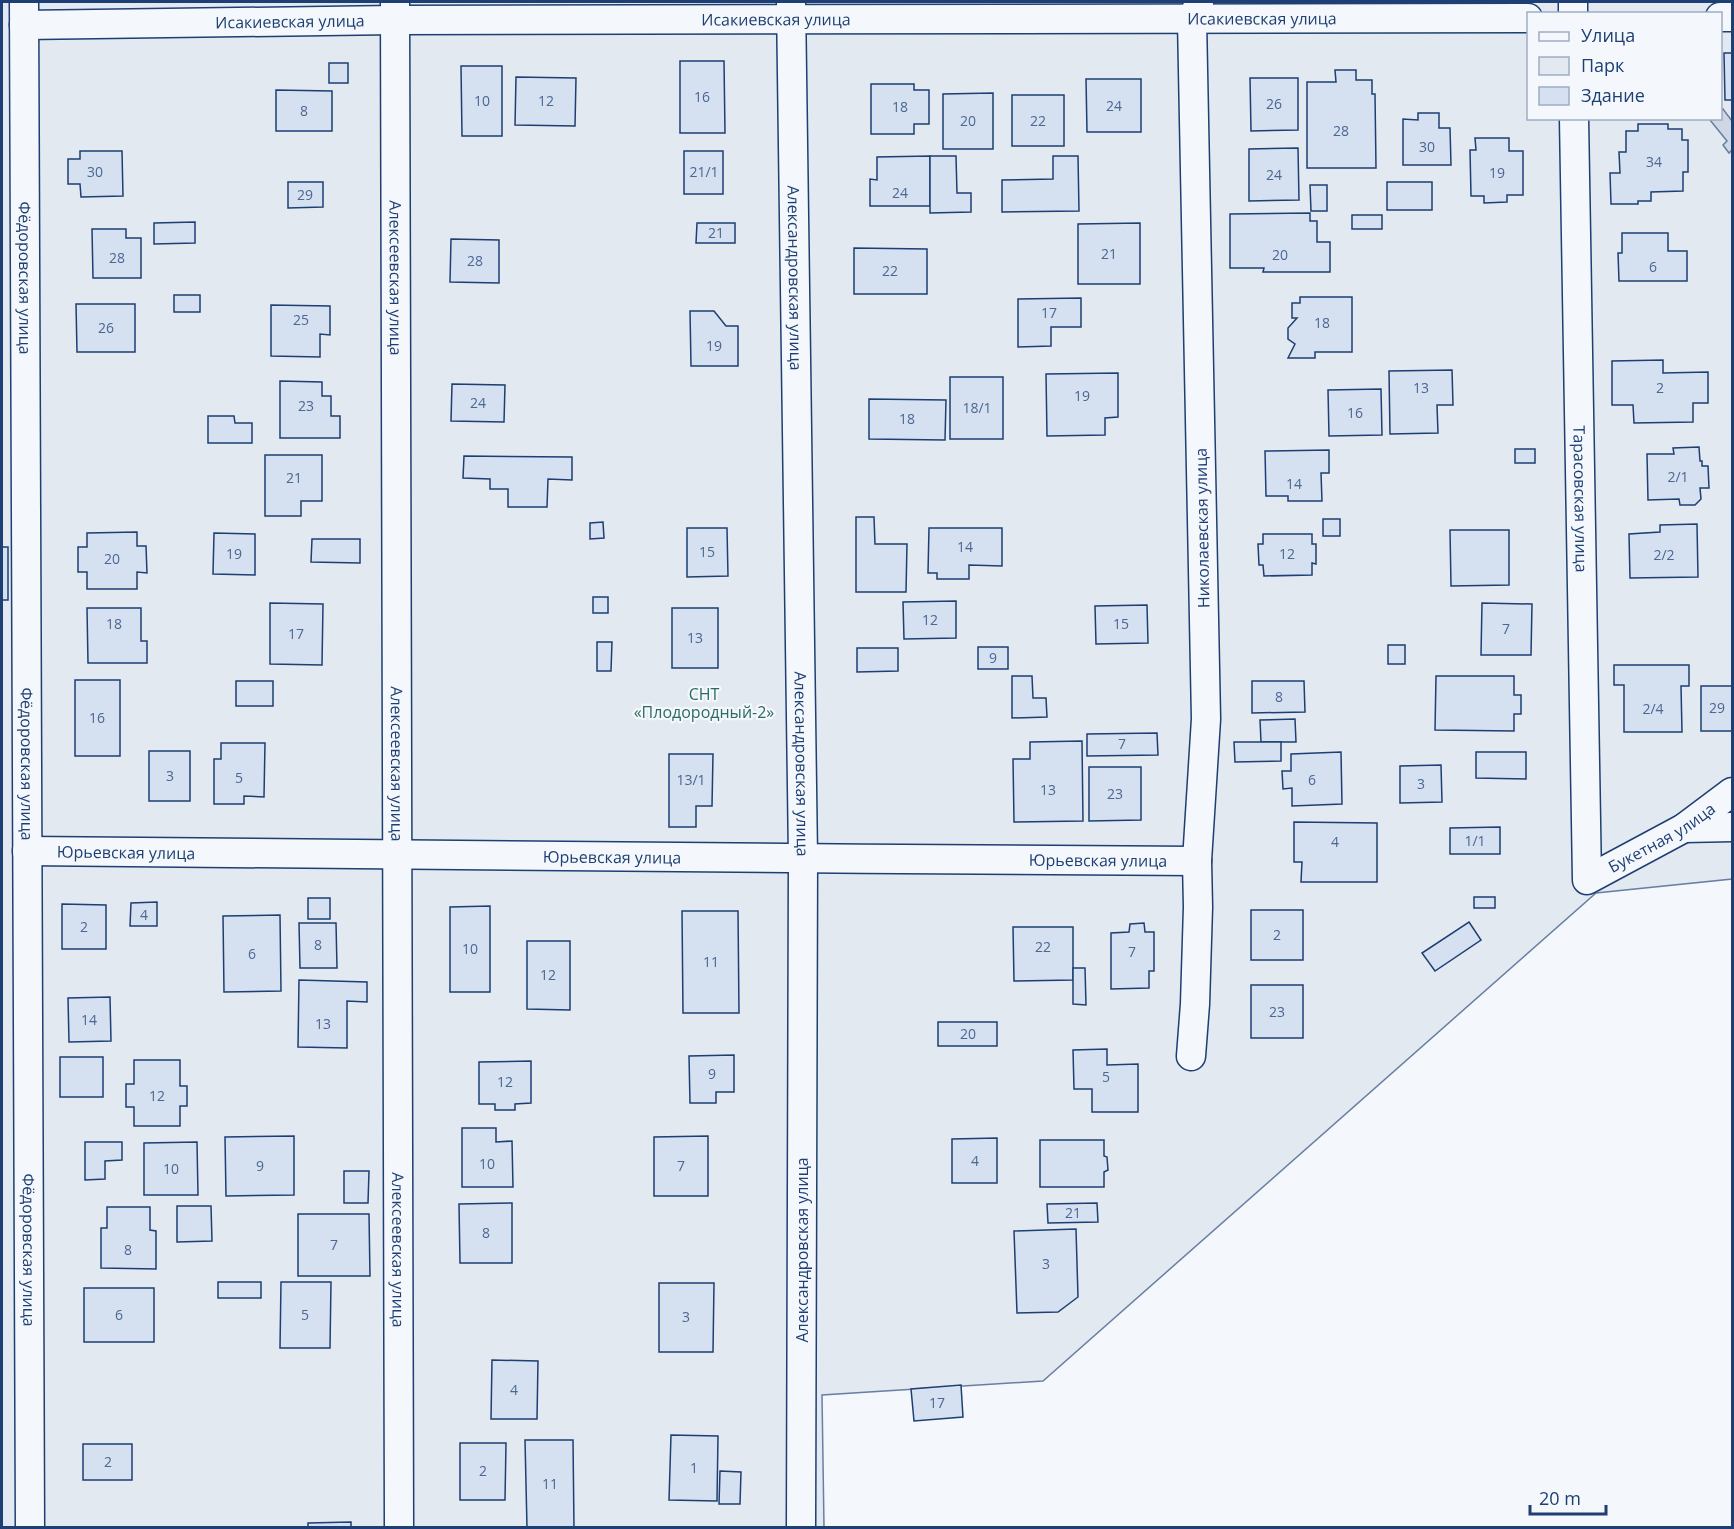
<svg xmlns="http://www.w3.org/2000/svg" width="1734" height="1529" font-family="'Open Sans',sans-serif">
  <rect width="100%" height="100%" fill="#f4f7fb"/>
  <path fill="#e3e9f0" stroke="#687fa3" stroke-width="1.5" fill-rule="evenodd" d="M2 2H1732V879L1596 893 1043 1381 822 1395 824 1527 2 1528ZM1528 14H1720V118H1528Z"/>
  <path fill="#cfd7e4" stroke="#687fa3" stroke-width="1.5" d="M1723 109 1732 121V150L1729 153 1723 145 1727 141 1710 120 1720 118 1721 111Z"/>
  <g fill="#d5e0f0" stroke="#1d3f73" stroke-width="1.5">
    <path d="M1724 53H1732V100H1725Z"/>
    <path d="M680 61H724L725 133H680Z"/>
    <rect x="329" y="63" width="19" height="20"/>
    <path d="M461 66H502V136H462Z"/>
    <path d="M1335 70H1356V80H1372V94H1375L1376 168H1307V82H1336Z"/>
    <path d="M516 77 576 78 575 126 515 125Z"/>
    <path d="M1250 78H1298V130L1251 131Z"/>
    <path d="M1086 79H1141V132H1087Z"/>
    <path d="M871 84H914V90H929V124H914V134H871Z"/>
    <path d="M276 90 332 91V131H276Z"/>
    <path d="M993 93V149H943V94Z"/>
    <rect x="1012" y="95" width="52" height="51"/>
    <path d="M1418 113H1439V128H1450L1451 165H1403V119L1418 120Z"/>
    <path d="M1638 124H1668V129H1682V140H1688V172H1683V191L1651 192V201H1638V204H1611L1610 173H1620L1619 152H1626V131H1638Z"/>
    <path d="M1475 138H1509V151H1523V195H1507V202L1484 203V196H1471L1470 150H1476Z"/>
    <path d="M1298 148 1299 200 1249 201V149Z"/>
    <path d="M80 151H122L123 196 81 197 80 184H68V159H80Z"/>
    <rect x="684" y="151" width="39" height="43"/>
    <path d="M930 156V206H870V179L877 180V157Z"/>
    <path d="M930 156H956L957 193H971V212L930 213Z"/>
    <path d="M1053 156H1078L1079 211 1002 212V180L1053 179Z"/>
    <path d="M288 182H323V207L288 208Z"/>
    <rect x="1387" y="182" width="45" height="28"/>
    <path d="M1310 185H1327V211H1311Z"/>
    <path d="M1310 213V221H1317V242H1330V272H1263L1264 268H1230V214Z"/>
    <rect x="1352" y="215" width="30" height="14"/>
    <path d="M195 222V243L154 244V223Z"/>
    <path d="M697 223H735V243H696Z"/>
    <path d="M1140 223V284H1078V224Z"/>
    <path d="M92 229H126V238H141V278H93Z"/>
    <path d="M1622 233H1668V251H1687V281H1619L1618 253H1622Z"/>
    <path d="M451 239 499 240V283L450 282Z"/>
    <path d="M854 248 927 249V294H854Z"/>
    <rect x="174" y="295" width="26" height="17"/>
    <path d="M1300 297H1352V352H1315V358H1288L1295 344 1288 339V328L1297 318H1292V303H1300Z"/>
    <path d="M1081 298V327H1051V346L1018 347V299Z"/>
    <path d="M76 304H135V352H77Z"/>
    <path d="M271 305 330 306V335L320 334V357L271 356Z"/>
    <path d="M690 311H714L726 326H738V366H691Z"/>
    <path d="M1663 360V373L1708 372V403H1693V422L1634 423 1633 405H1612V361Z"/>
    <path d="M1452 370 1453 405H1437L1438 433 1390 434 1389 371Z"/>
    <path d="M1118 373V417L1105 418V435L1047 436 1046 374Z"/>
    <rect x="950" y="377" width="53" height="62"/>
    <path d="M280 381 322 382V396H331V416H340V438H280Z"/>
    <path d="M452 384 505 385 504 422 451 421Z"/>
    <path d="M1381 389 1382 435 1329 436 1328 390Z"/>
    <path d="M869 399 946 400 945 440 869 439Z"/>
    <path d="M208 416H234L235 423H252V443H208Z"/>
    <path d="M1699 447 1700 461H1702V466H1708L1709 488H1700L1701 499 1695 505H1680L1679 499 1648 500 1647 454H1674L1673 448Z"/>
    <rect x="1515" y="449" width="20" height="14"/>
    <path d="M1329 450V473H1321L1322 501H1288V496H1266L1265 451Z"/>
    <path d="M265 455H322V501H301V516H265Z"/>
    <path d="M464 456 572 457V480L548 479 547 507H508V489H490V479L463 478Z"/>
    <path d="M856 517H874L875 544H907L906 592H856Z"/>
    <rect x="1323" y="519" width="17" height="17"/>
    <path d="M603 522 604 538 590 539V523Z"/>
    <path d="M1697 524 1698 577 1630 578 1629 534 1660 532V525Z"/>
    <path d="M687 528H727L728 576 687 577Z"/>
    <path d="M929 528H1002V566L969 565V579H937V573H928Z"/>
    <path d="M1450 530H1509V585L1451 586Z"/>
    <path d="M137 532V546H146L147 573 137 572V589H87V572H78V547H87V533Z"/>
    <path d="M214 533 255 534V575L213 574Z"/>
    <path d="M1263 534H1312V544H1316V564L1312 563V575L1264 576 1263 565H1259L1258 544H1263Z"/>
    <path d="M312 539H360V563L311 562Z"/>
    <rect x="2" y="547" width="6" height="53"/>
    <rect x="593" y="597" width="15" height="16"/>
    <path d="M956 601V638L904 639 903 602Z"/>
    <path d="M270 603 323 604 322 665 270 664Z"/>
    <path d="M1482 603 1532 604 1531 655H1481Z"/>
    <path d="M1147 605 1148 643 1096 644 1095 606Z"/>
    <path d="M87 608H141V641H147V663H88Z"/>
    <rect x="672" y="608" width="46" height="60"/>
    <path d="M597 642H612L611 671H597Z"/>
    <rect x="1388" y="645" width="17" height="19"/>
    <rect x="978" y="647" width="30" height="22"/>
    <path d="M857 648H898V671L857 672Z"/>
    <path d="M1614 665H1689V686H1681L1682 732H1624V685H1614Z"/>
    <path d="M1012 676H1032L1033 698H1046L1047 717 1012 718Z"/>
    <path d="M1436 676H1514V695H1521V714H1514V731L1435 730Z"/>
    <rect x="75" y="680" width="45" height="76"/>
    <rect x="236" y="681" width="37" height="25"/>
    <path d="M1252 681H1304L1305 712 1252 713Z"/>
    <rect x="1701" y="686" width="31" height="45"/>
    <path d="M1295 719 1296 742H1261L1260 720Z"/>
    <path d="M1157 733 1158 755 1087 756V734Z"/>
    <path d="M1082 741 1083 821 1014 822 1013 759H1030V742Z"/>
    <path d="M1234 742H1281V761L1235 762Z"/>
    <path d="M221 743H265L264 797 244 796V804H214V759H221Z"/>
    <rect x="149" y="751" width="41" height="50"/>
    <path d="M1341 752 1342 804 1292 806V788L1283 789 1282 771H1291V754Z"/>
    <path d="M1476 752H1526V779L1476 778Z"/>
    <path d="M669 754H713L712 806H696V827H669Z"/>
    <path d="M1441 765 1442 802 1400 803V766Z"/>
    <path d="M1089 767H1141V820L1089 821Z"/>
    <path d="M1294 822 1377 823V882H1301L1302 862H1294Z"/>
    <path d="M1500 827V854H1450V828Z"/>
    <rect x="1474" y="897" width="21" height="11"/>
    <rect x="308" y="898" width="22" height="21"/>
    <path d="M157 902V926H130L131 903Z"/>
    <path d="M62 904 106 905V949H62Z"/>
    <path d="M490 906V992H450V907Z"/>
    <rect x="1251" y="910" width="52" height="50"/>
    <path d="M682 911H738L739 1013H683Z"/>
    <path d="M280 915 281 991 224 992 223 916Z"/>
    <path d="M1469 922 1481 940 1435 971 1422 953Z"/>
    <path d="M299 923H336L337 968H300Z"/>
    <path d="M1144 923 1145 932H1154V971H1149V988L1111 989V933L1129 932 1130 924Z"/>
    <path d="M1013 927H1073V980L1014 981Z"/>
    <path d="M527 941H570V1010L527 1009Z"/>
    <path d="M1073 968H1085L1086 1005 1073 1004Z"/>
    <path d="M299 980 367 982V1002L347 1001V1048L298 1047Z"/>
    <rect x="1251" y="985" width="52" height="53"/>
    <path d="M110 997 111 1041 69 1042 68 998Z"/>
    <rect x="938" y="1022" width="59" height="24"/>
    <path d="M1107 1049V1065L1138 1064V1112H1092V1089H1074L1073 1050Z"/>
    <path d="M734 1055V1092H716V1103H690L689 1056Z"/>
    <rect x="60" y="1057" width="43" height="40"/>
    <path d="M134 1060H180V1086H187V1106H180V1126H134V1107H126V1084H134Z"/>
    <path d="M531 1061V1103L515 1104V1110H495V1104H479V1062Z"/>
    <path d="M462 1128H496V1142L512 1141 513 1187H462Z"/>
    <path d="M294 1136V1195L226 1196 225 1137Z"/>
    <path d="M708 1136V1196H654V1137Z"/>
    <path d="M997 1138V1183H952V1139Z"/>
    <path d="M1040 1140H1104V1156L1107 1157 1108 1170 1104 1172V1187H1040Z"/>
    <path d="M85 1142H122V1160L105 1161V1179L85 1180Z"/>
    <path d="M197 1142 198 1195H144V1143Z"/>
    <path d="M344 1171H369L368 1203H344Z"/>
    <path d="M512 1203V1263H460L459 1204Z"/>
    <path d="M1097 1203 1098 1222 1048 1223 1047 1204Z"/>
    <path d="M177 1206H211L212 1241 177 1242Z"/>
    <path d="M107 1207H150V1230L156 1231V1269L101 1268V1228H107Z"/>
    <path d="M298 1214H369L370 1276H298Z"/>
    <path d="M1076 1229 1078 1297 1058 1312 1017 1313 1014 1231Z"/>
    <rect x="218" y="1282" width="43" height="16"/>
    <path d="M281 1282H331L330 1348H280Z"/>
    <path d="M659 1283H714L713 1352H659Z"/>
    <rect x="84" y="1288" width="70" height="54"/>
    <path d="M492 1360 538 1361 537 1419H491Z"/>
    <path d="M961 1385 963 1417 914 1421 911 1389Z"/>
    <path d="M671 1435 718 1436 717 1501 669 1500Z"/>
    <path d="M525 1440H573L574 1528H527Z"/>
    <path d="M460 1443H506L505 1500H460Z"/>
    <rect x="83" y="1444" width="49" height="36"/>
    <path d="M720 1471 741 1472 740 1504H719Z"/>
    <path d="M351 1522V1528H308V1523Z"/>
  </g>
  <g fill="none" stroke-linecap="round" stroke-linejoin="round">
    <defs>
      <g id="minor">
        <path id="s1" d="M24 2 30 1528"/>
        <path id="s2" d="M395 2 399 1528"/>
        <path id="s3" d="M791 2 803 858 801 1528"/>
        <path d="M1573 2V14"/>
        <path d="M1720 17H1732"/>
        <path id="s4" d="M24 25 395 20 1528 18"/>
        <path id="s5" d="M1574 118 1587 880 1684 828 1732 792"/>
        <path d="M1684 828 1732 827"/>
        <path id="s6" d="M27 851C417 857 807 858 1197 861"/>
        <path d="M1191 1056 1195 1004 1198 907 1197 861 1206 719 1192 20 1199 3"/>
      </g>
    </defs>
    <use href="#minor" stroke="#1d3f73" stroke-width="31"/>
    <use href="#minor" stroke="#f4f7fb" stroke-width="28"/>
  </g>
  <g text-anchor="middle" stroke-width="4.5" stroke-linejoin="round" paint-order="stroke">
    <g font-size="14" fill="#4b6792">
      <text x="702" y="102">16</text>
      <text x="482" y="106">10</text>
      <text x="546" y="106">12</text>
      <text x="1274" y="109">26</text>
      <text x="1114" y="111">24</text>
      <text x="900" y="112">18</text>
      <text x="304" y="116">8</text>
      <text x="968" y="126">20</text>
      <text x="1038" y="126">22</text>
      <text x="1341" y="136">28</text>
      <text x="1427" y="152">30</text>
      <text x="1654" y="167">34</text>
      <text x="95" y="177">30</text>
      <text x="704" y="177">21/1</text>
      <text x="1497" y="178">19</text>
      <text x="1274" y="180">24</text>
      <text x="900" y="198">24</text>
      <text x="305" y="200">29</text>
      <text x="716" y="238">21</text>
      <text x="1109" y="259">21</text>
      <text x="1280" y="260">20</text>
      <text x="117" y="263">28</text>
      <text x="475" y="266">28</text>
      <text x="1653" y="272">6</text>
      <text x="890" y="276">22</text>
      <text x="1049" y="318">17</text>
      <text x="301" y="325">25</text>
      <text x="1322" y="328">18</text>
      <text x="106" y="333">26</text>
      <text x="714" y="351">19</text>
      <text x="1421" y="393">13</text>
      <text x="1660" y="393">2</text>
      <text x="1082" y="401">19</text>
      <text x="478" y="408">24</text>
      <text x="306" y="411">23</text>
      <text x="977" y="413">18/1</text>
      <text x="1355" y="418">16</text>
      <text x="907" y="424">18</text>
      <text x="1678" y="482">2/1</text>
      <text x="294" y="483">21</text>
      <text x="1294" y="489">14</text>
      <text x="965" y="552">14</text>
      <text x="707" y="557">15</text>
      <text x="234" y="559">19</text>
      <text x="1287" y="559">12</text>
      <text x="1664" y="560">2/2</text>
      <text x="112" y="564">20</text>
      <text x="930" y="625">12</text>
      <text x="114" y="629">18</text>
      <text x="1121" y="629">15</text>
      <text x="1506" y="634">7</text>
      <text x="296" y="639">17</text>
      <text x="695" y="643">13</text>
      <text x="993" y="663">9</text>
      <text x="1279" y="702">8</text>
      <text x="1717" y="713">29</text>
      <text x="1653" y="714">2/4</text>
      <text x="97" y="723">16</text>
      <text x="1122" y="749">7</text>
      <text x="170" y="781">3</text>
      <text x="239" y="783">5</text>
      <text x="691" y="785">13/1</text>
      <text x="1312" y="785">6</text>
      <text x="1421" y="789">3</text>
      <text x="1048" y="795">13</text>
      <text x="1115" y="799">23</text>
      <text x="1475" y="846">1/1</text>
      <text x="1335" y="847">4</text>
      <text x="144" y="920">4</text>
      <text x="84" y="932">2</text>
      <text x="1277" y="940">2</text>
      <text x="318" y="950">8</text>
      <text x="1043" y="952">22</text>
      <text x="470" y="954">10</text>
      <text x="1132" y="957">7</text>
      <text x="252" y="959">6</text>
      <text x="711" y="967">11</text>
      <text x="548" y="980">12</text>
      <text x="1277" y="1017">23</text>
      <text x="89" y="1025">14</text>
      <text x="323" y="1029">13</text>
      <text x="968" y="1039">20</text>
      <text x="712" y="1079">9</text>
      <text x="1106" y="1082">5</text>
      <text x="505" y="1087">12</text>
      <text x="157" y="1101">12</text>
      <text x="975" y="1166">4</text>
      <text x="487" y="1169">10</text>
      <text x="260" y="1171">9</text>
      <text x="681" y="1171">7</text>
      <text x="171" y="1174">10</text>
      <text x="1073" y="1218">21</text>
      <text x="486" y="1238">8</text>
      <text x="334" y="1250">7</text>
      <text x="128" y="1255">8</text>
      <text x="1046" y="1269">3</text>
      <text x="119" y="1320">6</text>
      <text x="305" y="1320">5</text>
      <text x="686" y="1322">3</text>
      <text x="514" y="1395">4</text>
      <text x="937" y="1408">17</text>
      <text x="108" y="1467">2</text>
      <text x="694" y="1473">1</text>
      <text x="483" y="1476">2</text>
      <text x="550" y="1489">11</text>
    </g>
    <g font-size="16" fill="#1d3f73" stroke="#f4f7fb">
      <text dy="6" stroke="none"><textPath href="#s4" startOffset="1238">Исакиевская улица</textPath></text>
      <text dy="6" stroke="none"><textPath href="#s4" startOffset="266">Исакиевская улица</textPath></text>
      <text dy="6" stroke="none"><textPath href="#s4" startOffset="752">Исакиевская улица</textPath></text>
      <text dy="6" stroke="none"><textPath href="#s1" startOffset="276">Фёдоровская улица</textPath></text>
      <text dy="6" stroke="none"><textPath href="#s2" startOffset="276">Алексеевская улица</textPath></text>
      <text dy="6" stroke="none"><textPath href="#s3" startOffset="276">Александровская улица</textPath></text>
      <text dy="6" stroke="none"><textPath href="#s5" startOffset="381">Тарасовская улица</textPath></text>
      <text transform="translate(1202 528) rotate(-91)" y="6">Николаевская улица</text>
      <text dy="6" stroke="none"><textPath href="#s2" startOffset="762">Алексеевская улица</textPath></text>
      <text dy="6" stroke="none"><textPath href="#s3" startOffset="762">Александровская улица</textPath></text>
      <text dy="6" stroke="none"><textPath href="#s1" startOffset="762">Фёдоровская улица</textPath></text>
      <text dy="6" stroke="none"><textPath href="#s5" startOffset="848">Букетная улица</textPath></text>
      <text dy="6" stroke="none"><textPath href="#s6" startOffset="99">Юрьевская улица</textPath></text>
      <text dy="6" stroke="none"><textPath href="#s6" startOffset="585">Юрьевская улица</textPath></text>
      <text dy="6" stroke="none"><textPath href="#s6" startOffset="1071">Юрьевская улица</textPath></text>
      <text dy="6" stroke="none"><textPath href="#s1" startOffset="1248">Фёдоровская улица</textPath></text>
      <text dy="6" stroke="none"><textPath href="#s2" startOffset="1248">Алексеевская улица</textPath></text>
      <text transform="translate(802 1250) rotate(-90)" y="6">Александровская улица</text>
    </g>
    <g font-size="16" fill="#2c6c60" stroke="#f4f7fb">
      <text x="704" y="700">СНТ<tspan x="704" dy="18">«Плодородный-2»</tspan></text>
    </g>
  </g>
  <rect width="1734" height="1529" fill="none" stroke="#1d3f73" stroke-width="6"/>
  <rect x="1527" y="12" width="195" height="108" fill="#f4f7fb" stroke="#9eadc5" stroke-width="1.5"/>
  <rect x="1539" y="32" width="30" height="9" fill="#f4f7fb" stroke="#9eadc5" stroke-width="1.5"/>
  <text x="1581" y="42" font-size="18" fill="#1d3f73">Улица</text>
  <rect x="1539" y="57" width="30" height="18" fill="#e3e9f0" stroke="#9eadc5" stroke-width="1.5"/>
  <text x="1581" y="72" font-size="18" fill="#1d3f73">Парк</text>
  <rect x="1539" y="87" width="30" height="18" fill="#d5e0f0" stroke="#9eadc5" stroke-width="1.5"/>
  <text x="1581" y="102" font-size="18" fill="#1d3f73">Здание</text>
  <path d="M1530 1505v9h76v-9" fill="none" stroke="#1d3f73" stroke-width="3"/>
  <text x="1539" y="1505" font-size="18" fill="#1d3f73" stroke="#f4f7fb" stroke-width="4.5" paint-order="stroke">20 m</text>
</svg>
